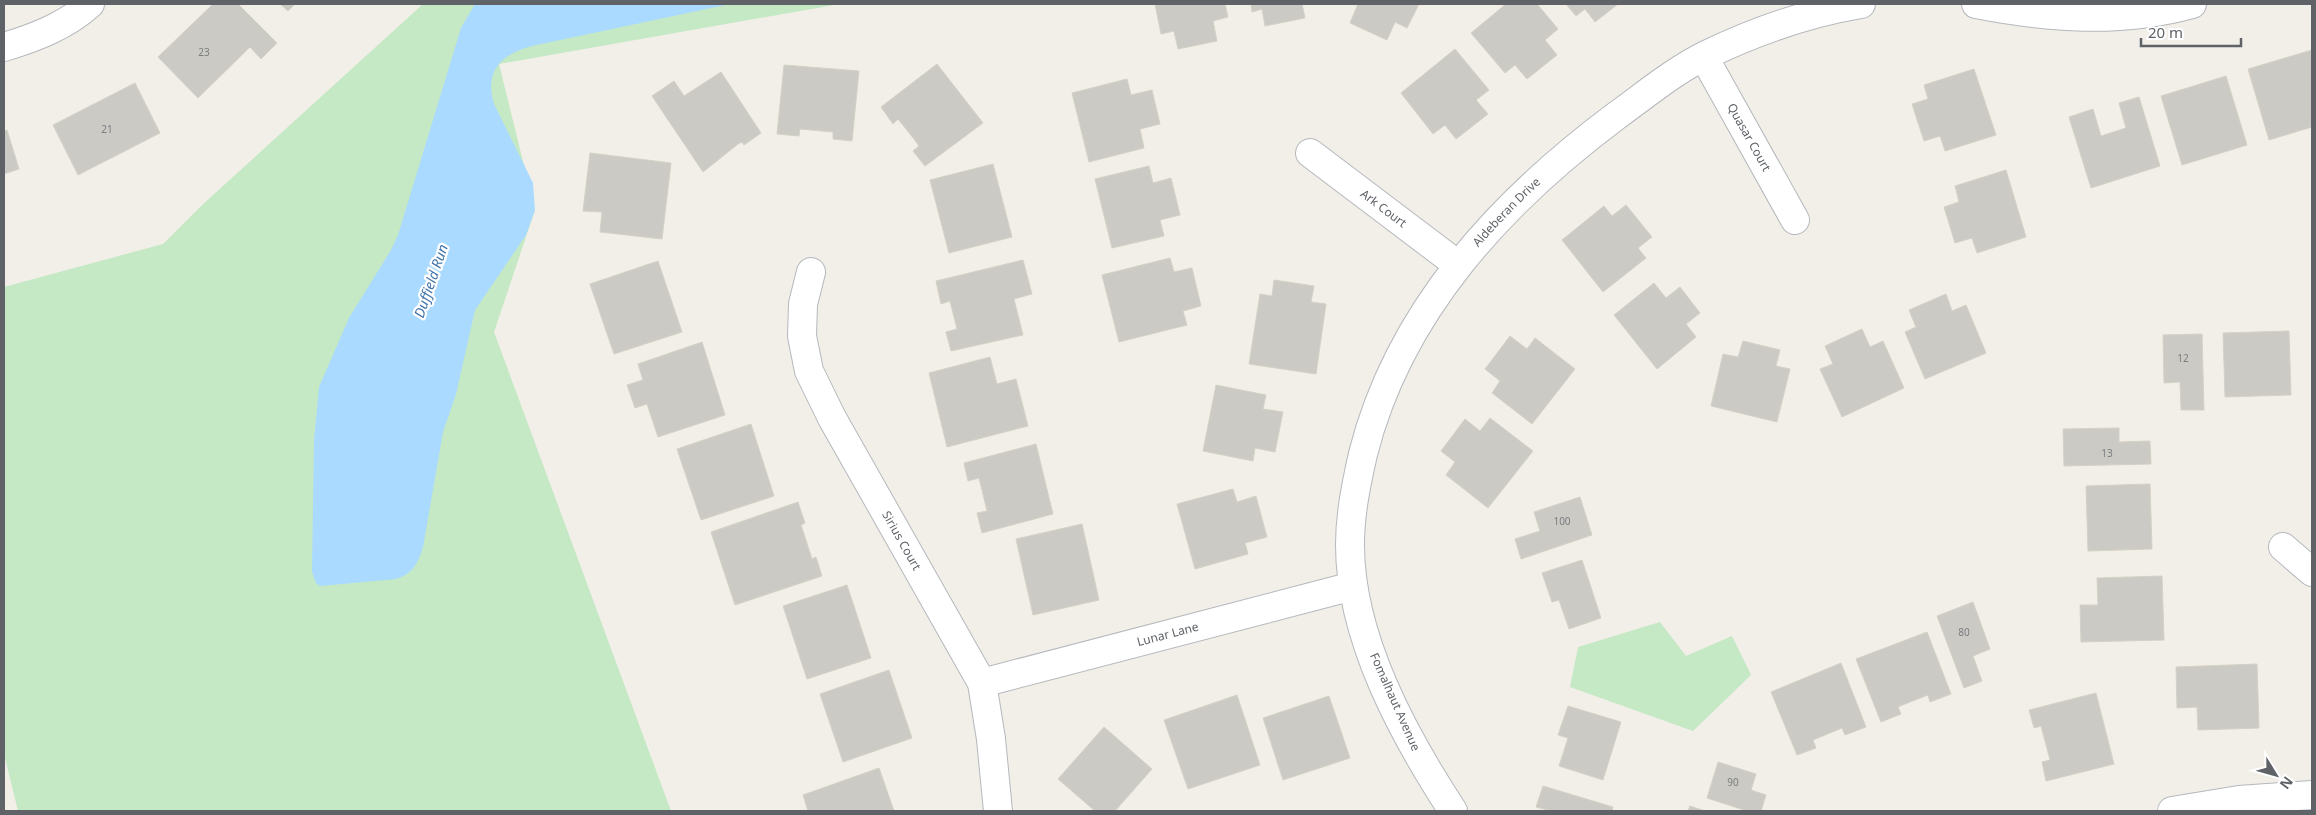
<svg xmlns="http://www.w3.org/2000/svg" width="2316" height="815" font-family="'Noto Sans',sans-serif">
  <rect width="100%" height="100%" fill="#f1efe8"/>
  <g fill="#c5e8c5">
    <path d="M423 4H840L499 64 535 210 494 332 671 811H18L4 754V287L163 244 201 206Z"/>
    <path d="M1660 622 1686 656 1732 636 1751 675 1693 731 1570 687 1578 647Z"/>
  </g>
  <path fill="#aadaff" d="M475 4H730L532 46C501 54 484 71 494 104L533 183 535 210 526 235 475 310 456 394 443 432 423 547C418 563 413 574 396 579L320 586 316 583 312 572 314 440 319 387 349 318 391 250 398 235 461 28Z"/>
  <g fill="#cccac5" stroke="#d6d1c6">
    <path d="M213 4H238L277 43 261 59 250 47 198 98 158 57Z"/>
    <path d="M280 4H295L288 11Z"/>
    <path d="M1155 4H1225L1228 17 1213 21 1217 41 1178 49 1174 31 1161 34Z"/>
    <path d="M1251 4H1302L1305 18 1265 26 1262 9 1252 12Z"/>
    <path d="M1358 4H1419L1407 28 1395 22 1387 40 1350 23Z"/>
    <path d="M1506 4H1537L1558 29 1545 40 1557 55 1527 79 1515 65 1505 73 1471 33Z"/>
    <path d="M1566 4H1618L1595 22 1585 9 1576 16Z"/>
    <path d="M1455 49 1489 90 1476 100 1488 114 1456 139 1445 125 1433 134 1401 93Z"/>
    <path d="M2312 50V127L2269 140 2248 69Z"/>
    <path d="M937 64 983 123 925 166 913 151 919 146 914 139 898 119 893 124 881 107Z"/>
    <path d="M784 65 859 71 852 141 833 139V132L800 129 799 136 777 134Z"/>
    <path d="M1974 69 1996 135 1945 151 1940 136 1924 141 1912 104 1928 99 1924 85Z"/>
    <path d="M721 72 761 133 744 145 742 142 738 144 703 172 652 96 674 81 684 96Z"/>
    <path d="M2226 76 2247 145 2182 165 2161 96Z"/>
    <path d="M1127 79 1131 95 1152 90 1160 124 1140 129 1144 148 1089 162 1072 93Z"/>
    <path d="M135 83 160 133 78 175 53 125Z"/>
    <path d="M2139 97 2160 166 2091 188 2069 117 2093 109 2101 136 2126 128 2119 103Z"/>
    <path d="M7 130 19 169 4 174V131Z"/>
    <path d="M590 153 671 163 662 239 600 232 602 212 583 211Z"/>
    <path d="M993 164 1012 237 949 253 930 180Z"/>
    <path d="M1149 166 1153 183 1171 178 1180 215 1160 220 1164 236 1112 248 1095 179Z"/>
    <path d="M2006 170 2026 237 1977 253 1972 238 1955 243 1944 207 1959 202 1955 186Z"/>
    <path d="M1626 205 1652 237 1638 248 1646 258 1603 292 1562 240 1604 206 1612 216Z"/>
    <path d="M1170 258 1174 272 1192 268 1201 306 1183 311 1187 325 1119 342 1102 275Z"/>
    <path d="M1023 260 1032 294 1014 299 1023 335 951 351 946 332 957 329 950 301 941 304 936 281Z"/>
    <path d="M658 261 682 332 614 354 590 284Z"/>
    <path d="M1274 280 1314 286 1311 302 1326 304 1316 374 1249 364 1260 294 1272 296Z"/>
    <path d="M1654 283 1666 298 1680 287 1700 313 1686 324 1696 337 1657 369 1614 315Z"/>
    <path d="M1946 294 1952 311 1966 305 1986 353 1925 379 1905 332 1916 327 1909 310Z"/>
    <path d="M1862 329 1870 347 1883 341 1904 388 1842 417 1820 369 1833 364 1825 346Z"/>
    <path d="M2289 331 2291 395 2225 397 2223 333Z"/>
    <path d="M2202 334 2204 410H2181L2180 382 2164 383 2163 335Z"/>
    <path d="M1510 336 1527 349 1535 338 1575 369 1532 424 1492 393 1500 381 1485 369Z"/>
    <path d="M1743 341 1780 350 1776 366 1790 369 1777 422 1711 406 1723 354 1738 357Z"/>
    <path d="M702 342 725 415 658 437 647 404 635 408 627 385 643 380 638 364Z"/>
    <path d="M990 357 997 384 1016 379 1028 426 947 447 929 373Z"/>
    <path d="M1216 385 1266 395 1263 409 1283 412 1275 452 1255 448 1253 461 1203 451Z"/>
    <path d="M1490 418 1533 451 1488 508 1446 475 1455 462 1441 451 1465 419 1480 431Z"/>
    <path d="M751 424 774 496 701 520 677 449Z"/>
    <path d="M2119 428V442L2150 441 2151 464 2064 466 2063 429Z"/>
    <path d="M1036 444 1053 514 982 533 977 513 987 511 981 486 979 478 968 481 964 463Z"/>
    <path d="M2150 484 2152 549 2088 551 2086 486Z"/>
    <path d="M1233 489 1237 502 1256 496 1267 537 1245 543 1248 554 1195 569 1177 504Z"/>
    <path d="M1580 497 1592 535 1521 559 1515 539 1540 531 1534 512Z"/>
    <path d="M798 502 805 523 801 525 812 559 816 557 822 576 735 605 711 532Z"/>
    <path d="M1082 524 1099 600 1033 615 1016 539Z"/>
    <path d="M1582 560 1601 618 1569 629 1559 600 1552 602 1542 573Z"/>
    <path d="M2162 576 2164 640 2081 642 2080 605H2098L2097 578Z"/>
    <path d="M847 585 871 658 807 679 783 606Z"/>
    <path d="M1973 602 1990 649 1973 656 1982 681 1964 688 1937 616Z"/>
    <path d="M1927 632 1951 694 1930 702 1928 695 1905 704 1898 707 1901 714 1881 722 1856 659Z"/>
    <path d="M1841 663 1866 727 1845 735 1842 728 1813 740 1816 748 1797 755 1771 692Z"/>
    <path d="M2257 664 2259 728 2198 730 2197 707 2177 708 2176 667Z"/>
    <path d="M889 670 912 738 843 762 820 694Z"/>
    <path d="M2096 693 2114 764 2046 781 2042 762 2050 760 2041 726 2034 728 2029 710Z"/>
    <path d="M1237 695 1260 765 1188 789 1164 720Z"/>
    <path d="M1329 696 1350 758 1283 780 1263 718Z"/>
    <path d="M1568 706 1621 722 1603 780 1559 766 1568 738 1558 735Z"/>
    <path d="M1104 727 1152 769 1115 811H1095L1058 779Z"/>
    <path d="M1718 762 1756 774 1751 790 1766 795 1761 811H1747L1707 798Z"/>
    <path d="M879 768 894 811H808L803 795Z"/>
    <path d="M1543 786 1613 807 1612 811H1552L1536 807Z"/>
    <path d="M1690 806 1705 811H1688Z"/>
  </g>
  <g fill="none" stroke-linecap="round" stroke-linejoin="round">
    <defs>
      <g id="street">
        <path d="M1976 4C2048 18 2120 24 2192 4"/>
        <path d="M4 47C34 38 66 26 90 4"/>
        <path id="s1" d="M1704 57 1795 220"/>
        <path id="s2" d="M1310 153 1458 265"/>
        <path id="s3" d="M811 272 803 304 802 336 809 371 832 418 982 683 991 739 998 811"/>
        <path d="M2283 547 2312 572"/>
        <path id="s4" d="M982 683 1353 586"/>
        <path id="s5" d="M1453 811C1404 736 1350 638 1350 545 1350 514 1356 485 1363 454 1399 311 1501 202 1616 116 1645 95 1674 71 1706 55 1756 31 1807 13 1861 4"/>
        <path d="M2172 811 2239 800 2312 795"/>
      </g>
    </defs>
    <use href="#street" stroke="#b5b8bc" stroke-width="30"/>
    <use href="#street" stroke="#fff" stroke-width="28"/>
  </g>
  <g text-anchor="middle" stroke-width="4.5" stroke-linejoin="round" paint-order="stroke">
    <g font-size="10" fill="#7a7d7f">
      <text x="204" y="56">23</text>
      <text x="107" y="133">21</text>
      <text x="2183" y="362">12</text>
      <text x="2107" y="457">13</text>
      <text x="1562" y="525">100</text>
      <text x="1964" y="636">80</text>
      <text x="1733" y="786">90</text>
    </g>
    <g font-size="12" fill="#5f6368" stroke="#fff">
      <text dy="4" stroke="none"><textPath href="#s1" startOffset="92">Quasar Court</textPath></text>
      <text dy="4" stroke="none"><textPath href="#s2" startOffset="92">Ark Court</textPath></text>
      <text dy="4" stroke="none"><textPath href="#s5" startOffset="666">Aldeberan Drive</textPath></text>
      <text dy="4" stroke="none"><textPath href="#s3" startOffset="294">Sirius Court</textPath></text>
      <text dy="4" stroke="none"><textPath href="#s4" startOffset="192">Lunar Lane</textPath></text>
      <text transform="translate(1395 702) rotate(66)" y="4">Fomalhaut Avenue</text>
    </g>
    <g font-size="14" font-style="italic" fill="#4174aa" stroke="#fff">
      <text transform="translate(431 281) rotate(-71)" y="5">Duffield Run</text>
    </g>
  </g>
  <rect width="2316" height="815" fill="none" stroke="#5f6368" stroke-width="10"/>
  <g transform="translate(2276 775) rotate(127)" stroke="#ffffff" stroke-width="4" paint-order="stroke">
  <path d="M0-4L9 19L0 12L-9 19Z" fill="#5f6368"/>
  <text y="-8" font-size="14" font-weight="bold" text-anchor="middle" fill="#5f6368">N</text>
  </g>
  <path d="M2141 38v8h100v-8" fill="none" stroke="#5f6368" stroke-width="2.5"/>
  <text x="2148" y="38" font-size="15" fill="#5f6368" stroke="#ffffff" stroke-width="4" paint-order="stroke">20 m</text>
</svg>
